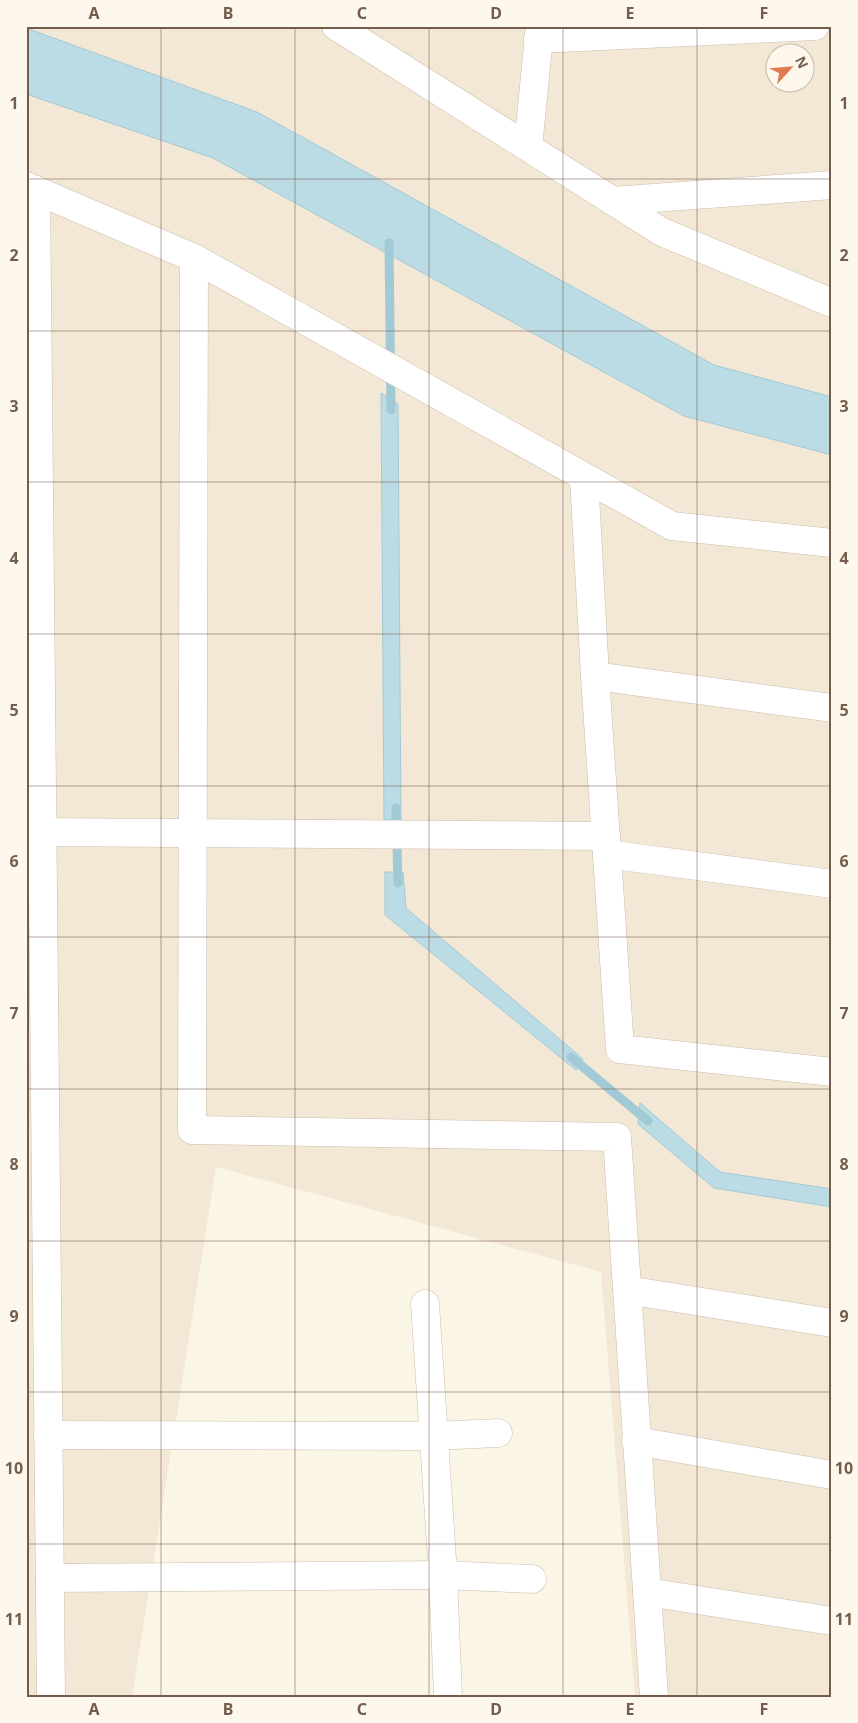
<svg xmlns="http://www.w3.org/2000/svg" width="858" height="1723" font-family="'Noto Sans',sans-serif">
  <rect width="100%" height="100%" fill="#fbf5e6"/>
  <path fill="#f3e7d5" fill-rule="evenodd" d="M26 26H832V1697H635L601 1272 216 1167 132 1697H26ZM776 52H806V82H776Z"/>
  <g fill="#bbdce4" stroke="#a2cad6">
    <path d="M26 28 257 112 714 365 832 397V455L684 416 213 158 26 94Z"/>
    <path d="M381 393 398 404 401 820H384Z"/>
    <path d="M385 872H403L406 908 583 1059 576 1070 385 915Z"/>
    <path d="M640 1103 720 1172 832 1189V1207L714 1188 638 1124Z"/>
  </g>
  <g fill="none" stroke-linecap="round" stroke-linejoin="round">
    <g stroke="#a2cad6" stroke-width="9">
      <path d="M389 243 391 410"/>
      <path d="M396 808 398 883"/>
      <path d="M571 1057 648 1121"/>
    </g>
    <defs>
      <g id="street">
        <path d="M538 39 815 26"/>
        <path d="M528 147 540 26"/>
        <path d="M26 186 194 258 672 526 832 543"/>
        <path d="M36 190 51 1697"/>
        <path d="M612 201 832 185"/>
        <path d="M194 258 192 1130 617 1137 654 1697"/>
        <path d="M584 477 595 676 620 1049 832 1072"/>
        <path d="M595 676 832 708"/>
        <path d="M26 832 606 836"/>
        <path d="M607 854 832 884"/>
        <path d="M627 1290 832 1323"/>
        <path d="M425 1304 443 1575 448 1697"/>
        <path d="M48 1435 433 1436 498 1433"/>
        <path d="M636 1441 832 1475"/>
        <path d="M50 1578 443 1575 532 1579"/>
        <path d="M647 1592 832 1621"/>
      </g>
      <path id="secondary" d="M336 26 662 232 832 303"/>
    </defs>
    <use href="#street" stroke="#cdbdad" stroke-width="29"/>
    <use href="#secondary" stroke="#d0beaa" stroke-width="29"/>
    <use href="#street" stroke="#fff" stroke-width="28"/>
    <use href="#secondary" stroke="#fff" stroke-width="28"/>
  </g>
  <path fill="none" stroke="#745d4c" stroke-width="1" stroke-opacity="0.55" d="M161 26V1697M295 26V1697M429 26V1697M563 26V1697M697 26V1697M26 179H832M26 331H832M26 482H832M26 634H832M26 786H832M26 937H832M26 1089H832M26 1241H832M26 1392H832M26 1544H832"/>
  <rect width="858" height="1723" fill="none" stroke="#fef8ec" stroke-width="55"/>
  <g transform="translate(790 68) rotate(64)"><circle r="24" fill="#fef8ec" stroke="#c7baac"/>
  <path d="M0-4L9 19L0 12L-9 19Z" fill="#e07a50"/>
  <text y="-8" font-size="14" font-weight="bold" text-anchor="middle" fill="#745d4c">N</text>
  </g>
  <rect x="28" y="28" width="802" height="1668" fill="none" stroke="#745d4c" stroke-width="2"/>
  <g font-size="16" text-anchor="middle" font-weight="bold" fill="#745d4c">
    <text x="94" y="19">A</text>
    <text x="228" y="19">B</text>
    <text x="362" y="19">C</text>
    <text x="496" y="19">D</text>
    <text x="630" y="19">E</text>
    <text x="764" y="19">F</text>
    <text x="14" y="109">1</text>
    <text x="844" y="109">1</text>
    <text x="14" y="261">2</text>
    <text x="844" y="261">2</text>
    <text x="14" y="412">3</text>
    <text x="844" y="412">3</text>
    <text x="14" y="564">4</text>
    <text x="844" y="564">4</text>
    <text x="14" y="716">5</text>
    <text x="844" y="716">5</text>
    <text x="14" y="867">6</text>
    <text x="844" y="867">6</text>
    <text x="14" y="1019">7</text>
    <text x="844" y="1019">7</text>
    <text x="14" y="1170">8</text>
    <text x="844" y="1170">8</text>
    <text x="14" y="1322">9</text>
    <text x="844" y="1322">9</text>
    <text x="14" y="1474">10</text>
    <text x="844" y="1474">10</text>
    <text x="14" y="1625">11</text>
    <text x="844" y="1625">11</text>
    <text x="94" y="1715">A</text>
    <text x="228" y="1715">B</text>
    <text x="362" y="1715">C</text>
    <text x="496" y="1715">D</text>
    <text x="630" y="1715">E</text>
    <text x="764" y="1715">F</text>
  </g>
</svg>
